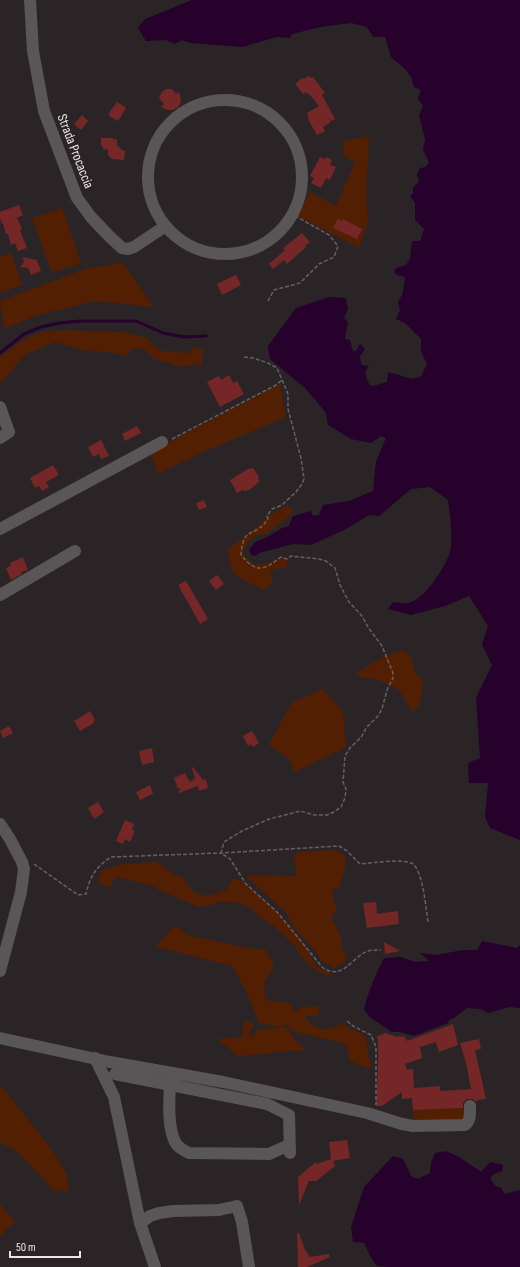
<svg xmlns="http://www.w3.org/2000/svg" width="520" height="1267" font-family="'Sofia Sans Condensed',sans-serif">
  <rect width="100%" height="100%" fill="#2b2426"/>
  <g fill="#531f02">
    <path d="M369 136 366 192 368 222 359 248 298 216 310 192 336 206 355 162 344 156 343 141Z"/>
    <path d="M62 208 81 263 52 273 32 218Z"/>
    <path d="M11 253 22 285 0 293V257Z"/>
    <path d="M123 263 154 307 96 301 37 315 4 329 0 301 88 268Z"/>
    <path d="M59 330 122 332 145 337 160 351 189 353 192 348 203 349 202 365 176 366 171 363 153 359C147 349 142 347 131 349L127 356 107 352 87 351 55 342 24 355 3 381 0 382V357L20 342 40 332Z"/>
    <path d="M280 384 286 417 201 453 158 474 150 452Z"/>
    <path d="M288 505 293 511 286 519 266 534 256 535 247 543 243 554 254 565 268 563 284 557 288 562 285 568 275 569 270 572 273 583 264 590C256 586 238 579 233 572 229 566 229 556 228 549L256 528 270 515Z"/>
    <path d="M403 650 411 657 414 671 424 682 419 705 412 712 399 690 379 680 360 677 356 673 385 656Z"/>
    <path d="M323 689 343 712 346 747 295 772 288 758 269 745 291 703Z"/>
    <path d="M337 850 345 856V870L339 888 331 890 337 911 331 916 342 940 341 948 347 955 343 964 334 968 323 962 310 945 295 929 286 913 247 877 250 875 297 876 294 861 296 852Z"/>
    <path d="M154 862H157L177 876H181C185 880 189 888 193 891 201 896 214 898 220 890L226 891 232 880 236 878 246 884 278 913 305 946 316 966 336 976C315 975 308 964 295 948L296 947 275 927 259 917 252 909 243 904 221 901 212 905 199 907 159 890 153 886 117 877 112 881 111 887H108L97 881 102 870C119 863 136 863 154 862Z"/>
    <path d="M173 927 182 929 186 935 248 948 266 950 274 965 264 984 265 1000 290 1003 295 1013 300 1008 320 1006 318 1016H305C309 1024 316 1027 324 1030L342 1024 365 1035 371 1067 367 1068 350 1061 346 1044 292 1031 287 1024 278 1027 259 1023 246 991 232 966 156 947Z"/>
    <path d="M244 1020 254 1024 248 1036H254L257 1030 286 1027 295 1040 306 1050C283 1051 261 1054 238 1056L217 1039 242 1037Z"/>
    <path d="M2 1087 50 1147 67 1174 68 1192 53 1191 44 1179 15 1150 0 1143V1089Z"/>
    <path d="M464 1108 465 1119 413 1121V1110Z"/>
    <path d="M0 1204 15 1222 0 1236Z"/>
  </g>
  <g fill="#25012c">
    <path d="M192 0H520V840L490 828 485 817 488 783H469L468 763 480 758 476 698 492 665 482 645 488 626 469 596 445 606 411 615 388 609 393 602C397 602 404 604 408 603 424 600 443 570 449 555 454 541 450 514 448 500L430 487 411 489 379 516 369 515 346 529 311 545 293 544 259 553 256 556 251 555 249 550 255 542 267 537 282 528 289 526 293 516 311 511 313 516 319 515 323 505 349 501 373 491 376 461 386 438 381 436 371 443 351 439 328 425 326 413 305 388 270 359 268 346 296 308 329 297 346 298 348 309 344 318 348 322 345 339 350 340 353 351H356L360 344 365 349 360 356 361 364 365 366 369 365 365 373 369 384 373 386 387 382 388 372 413 379 421 376 427 364 421 352V339L405 323 396 319 400 310 398 302 403 293 405 277 397 275 394 272 396 268 406 265 410 259 412 241H420L424 229 415 220V203L410 196 413 193V187L419 182 417 174 420 168 426 167 429 162 423 150 425 139 419 115 423 106 418 98 421 90 414 87 411 77 405 69 391 57 385 37H373L367 27 351 23 321 27 292 34 290 38 277 37 242 47 190 43 182 40 175 44 166 40 146 41 138 28 145 19Z"/>
    <path d="M482 941 517 948 520 945V1008L509 1007 488 1013 481 1009 467 1008 454 1018 449 1020 448 1023 414 1036 400 1032H392L371 1018 364 1010C368 992 375 975 384 958L401 957 415 962 429 961 420 953 437 955 462 950H477Z"/>
    <path d="M446 1151 459 1157 481 1172 490 1162 503 1165 502 1171 494 1174 490 1178 495 1186 501 1188 504 1194 520 1190V1267H390L377 1266 370 1256 364 1243 353 1242 351 1227 364 1187 393 1156 403 1159 411 1176 418 1179 430 1173 431 1163 435 1153Z"/>
  </g>
  <g fill="none" stroke-linecap="round" stroke-linejoin="round">
    <path stroke="#25012c" stroke-width="3" d="M0 353 24 334 41 327 60 323 80 321H136L163 333 184 337 206 336"/>
  </g>
  <g fill="#752626">
    <path d="M308 76 311 78 313 77 325 93 322 95 335 119 332 121 328 118 331 122 323 127 325 131 317 135 308 119 309 118 307 113 319 106 309 94H308L306 92 303 94 295 84 302 78 304 79Z"/>
    <path d="M166 89H172L176 94 179 91 181 102 178 107 173 110H168L161 107 164 104 159 98 162 92Z"/>
    <path d="M117 102 126 108 118 121 109 116V113Z"/>
    <path d="M82 115 88 121 81 130 74 124Z"/>
    <path d="M101 138H112L117 140V145L122 150 125 151 124 160 112 159 108 155V150L103 149V146H101Z"/>
    <path d="M320 157 325 159 326 157 332 160 330 165 336 167 330 180 326 178 321 188 311 183 314 178 310 176Z"/>
    <path d="M19 205 23 215 17 218 22 229 20 230 27 248 18 251 15 243 11 245 8 234H6L3 223 2 224 0 218V212Z"/>
    <path d="M338 218 342 221 343 219 362 229 357 239 333 228Z"/>
    <path d="M302 233 310 242 305 246 306 247 287 264 284 260 273 269 269 264 285 250 283 248Z"/>
    <path d="M23 257 37 260 41 271 31 275 28 268 20 267 24 262Z"/>
    <path d="M236 275 241 285 222 295 217 284Z"/>
    <path d="M229 375 233 383 237 381 244 394 220 407 207 382 219 376 221 380Z"/>
    <path d="M137 426 141 433 125 441 122 434Z"/>
    <path d="M101 440 109 456 101 459 99 454 93 457 88 447Z"/>
    <path d="M53 465 59 475 46 482 49 487 42 491 39 486 35 488 30 478Z"/>
    <path d="M253 468 258 475 259 482 252 488 246 491 243 490 237 493 230 480 248 469Z"/>
    <path d="M204 500 207 507 199 510 196 503Z"/>
    <path d="M23 557 28 570 21 572 22 574 11 580 6 568 11 566 10 563Z"/>
    <path d="M217 575 224 584 216 590 209 581Z"/>
    <path d="M186 581 208 619 200 624 178 585Z"/>
    <path d="M90 711 95 720 93 722 94 723 80 731 74 721Z"/>
    <path d="M9 726 13 733 3 738 0 731Z"/>
    <path d="M252 731 259 743 253 747 251 744 248 746 243 736Z"/>
    <path d="M152 748 154 762 142 765 139 751Z"/>
    <path d="M193 767 203 780 206 779 208 788 199 791 198 786 179 793 178 792 181 789 180 788 178 789 174 778 185 773 190 782 195 778 192 768Z"/>
    <path d="M150 785 153 794 140 800 136 792Z"/>
    <path d="M98 802 104 812 94 819 88 808Z"/>
    <path d="M125 820 134 824 132 830 135 831 130 842 125 839 123 844 116 841Z"/>
    <path d="M376 902 377 914 398 911 399 924 367 928 363 903Z"/>
    <path d="M384 942 400 951 385 954Z"/>
    <path d="M453 1024 458 1045 439 1052 436 1042 420 1047 422 1058 405 1064 407 1070 413 1069 414 1088 440 1086V1091L471 1089 466 1063 460 1043 479 1039 481 1049 475 1050 486 1099 477 1100 476 1102 473 1099H467L463 1103V1108L413 1110 412 1098 402 1099V1092L382 1106H376L378 1067V1039L376 1037 385 1033 397 1037V1036L405 1037 407 1041Z"/>
    <path d="M347 1140 350 1158 333 1161 335 1166 316 1181H309L299 1205 298 1177 316 1162 317 1164 331 1159 329 1142Z"/>
    <path d="M297 1233H299L305 1250 310 1257 329 1254 330 1257 307 1267H298Z"/>
  </g>
  <g fill="none" stroke-linecap="round" stroke-linejoin="round">
    <g stroke="#676062" stroke-width="1.5" stroke-dasharray="4 2" stroke-linecap="butt">
      <path d="M268 301 274 290 300 283 319 264 334 257 338 246 329 235 292 214"/>
      <path d="M244 357 253 358 268 363 277 368 288 394V409L301 458 304 479 302 484 296 492 282 505 272 509 267 516 268 519C255 539 243 524 241 555 256 573 263 571 281 557L287 559 291 556 319 559 326 561 335 568 340 585 349 602 362 616 368 627 382 646 393 673V678L387 690 382 709 378 716 366 728 362 736 350 748 345 756 343 782 346 789 345 798 341 807 334 812 327 815H315L300 811 269 819 242 831 224 842 221 853 230 859 246 884 278 913 322 967C343 982 351 957 368 951 371 950 377 950 381 950"/>
      <path d="M172 439 276 385 282 380"/>
      <path d="M34 864 78 895 86 894C90 876 96 867 111 857L221 853 339 846 347 851 360 864C371 863 405 858 413 864 423 872 426 909 428 922"/>
      <path d="M347 1021 353 1026 371 1035 376 1047V1105"/>
    </g>
    <g stroke="#595658" stroke-width="12">
      <path d="M30 0 33 51 44 111 77 198 91 217 109 236 122 248 128 249 134 247 164 227"/>
      <circle cx="225" cy="177" r="77"/>
      <path d="M0 407 9 432 0 438"/>
      <path d="M0 529 162 442"/>
      <path d="M0 595 75 551"/>
      <path d="M0 824 10 839 22 862 24 869 21 892 0 971"/>
      <path d="M0 1038 110 1062 223 1082 367 1113 402 1124 413 1126 465 1125C471 1121 470 1113 470 1106"/>
      <path d="M95 1058 114 1097 140 1223 155 1267"/>
      <path d="M115 1074 267 1104 289 1115 290 1153"/>
      <path d="M175 1080 170 1085C169 1101 167 1134 178 1146 181 1149 185 1151 189 1153L269 1154 289 1145"/>
      <path d="M140 1223 150 1216 159 1213 173 1211 219 1210 237 1206 242 1222 249 1267"/>
    </g>
  </g>
  <g text-anchor="middle" stroke-width="3" stroke-linejoin="round" paint-order="stroke">
    <g font-size="14" fill="#eae5e6" stroke="#2b2426">
      <text transform="translate(76 151) rotate(69)" y="5">Strada Procaccia</text>
    </g>
  </g>
  <path d="M10 1251v6h70v-6" fill="none" stroke="#eae5e6" stroke-width="2"/>
  <text x="16" y="1251" font-size="12" fill="#eae5e6" stroke="#2b2426" stroke-width="3" paint-order="stroke">50 m</text>
</svg>
